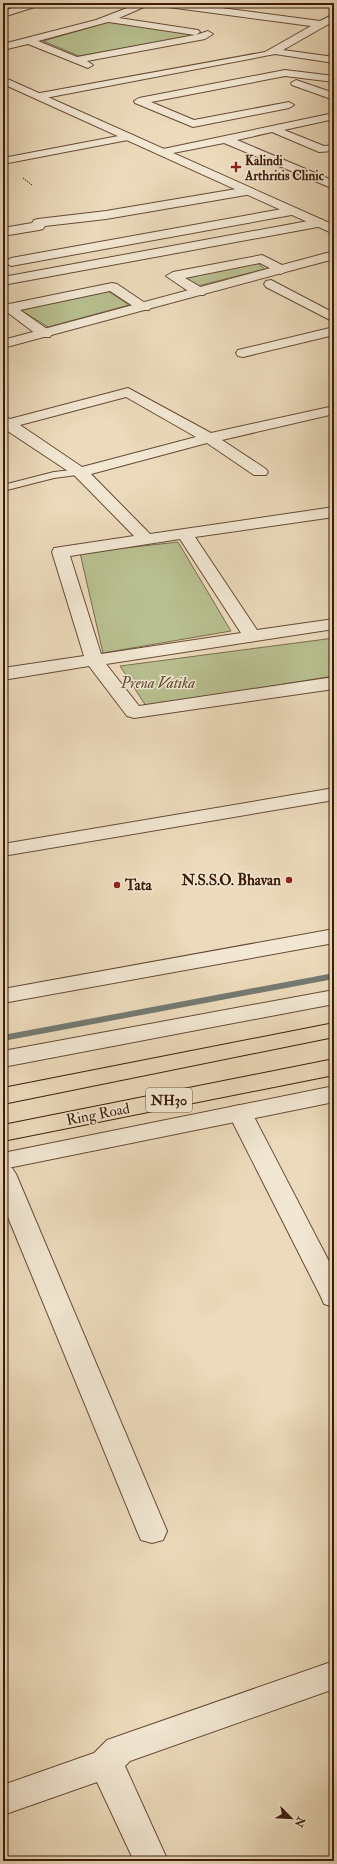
<svg xmlns="http://www.w3.org/2000/svg" width="337" height="1864" font-family="'IM FELL Double Pica',serif">
  <rect width="100%" height="100%" fill="#ebdabb"/>
  <filter id="stains"><feTurbulence type="fractalNoise" baseFrequency=".005" numOctaves="4"/><feColorMatrix values="0 0 0 0 .2 0 0 0 0 .09 0 0 0 0 .02 0 0 0 .5 -.17"/></filter>
  <radialGradient id="worn" r=".72"><stop offset=".6" stop-color="#630" stop-opacity="0"/><stop offset="1" stop-color="#630" stop-opacity=".3"/></radialGradient>
  <g fill="#b8bf90" stroke="#7a6d4d">
    <path d="M109 22 198 35 79 56 43 41Z"/>
    <path d="M257 263 265 269 198 286 185 278Z"/>
    <path d="M108 291 129 305 48 327 19 309Z"/>
    <path d="M178 542 231 631 103 653 80 553Z"/>
    <path d="M334 638V676L146 706 120 666Z"/>
  </g>
  <g fill="none" stroke-linecap="round" stroke-linejoin="round">
    <path fill="#747a71" fill-rule="evenodd" d="M334 973V979L3 1041V1035Z"/>
    <defs>
      <path id="service" d="M80 469 84 470 85 472 84 474 54 478 3 491V485L54 472Z"/>
      <g id="minor">
        <path d="M140 3H153L119 18 198 30 200 32 196 35 208 31 213 34 205 39 87 61 93 65 88 68 28 44 3 50V44L96 20ZM108 22H109L195 35 77 57 38 41Z"/>
        <path d="M156 3H183L320 21 334 14V21L283 50 334 57V63L275 54 40 99 36 98 35 96 36 94 40 93 265 52 311 26 161 6Z"/>
        <path d="M285 70 334 76V82L285 76 151 102 194 120 289 102 294 105 289 108 193 127 135 103 134 101 139 98Z"/>
        <path d="M296 80 334 93V100L292 85 291 83Z"/>
        <path d="M334 113V119L284 130 324 146 334 145V151L319 152 272 132 237 140 334 181V189L224 143 163 155 157 152 163 149Z"/>
        <path d="M129 134 133 135 135 137 133 139 3 164V158Z"/>
        <path d="M248 187 254 191 252 194 106 219 45 226 43 229 39 230 3 236V228L32 223 34 220 38 219 106 211Z"/>
        <path d="M293 207 299 211 297 214 11 266 5 262 11 258Z"/>
        <path d="M319 219 323 220 325 223 323 226 3 285V277Z"/>
        <path d="M262 255 286 267 288 270 281 274 260 263 185 278 204 289 206 292 204 295H194L166 276 173 272Z"/>
        <path d="M271 280 334 313V322L266 287 264 284 266 281Z"/>
        <path d="M112 283 117 284 151 307 149 310H139L110 291 20 310 50 331 52 334 50 337H40L3 309 4 305 9 304Z"/>
        <path d="M334 327V335L243 357 238 356 236 353 238 350Z"/>
        <path d="M128 388 211 433 334 406V414L222 440 266 469 268 472 266 475H254L207 443 91 474 150 534 334 507V517L195 537 257 630 334 619V629L106 664 139 706 334 677V689L134 718 127 716 89 666 3 680V668L84 656 52 552 54 548 134 536 74 475 3 428V416L10 419ZM126 397 196 437 82 467 20 425ZM180 539 241 633 101 654 70 556Z"/>
        <path d="M334 788V800L3 856V844Z"/>
        <path d="M334 929V943L3 1003V989Z"/>
        <path d="M240 1105 249 1107 252 1113 334 1271V1307L324 1304 321 1297 228 1113 231 1107Z"/>
        <path d="M3 1165 12 1168 16 1174 167 1531 163 1540 152 1543 141 1540 137 1531 3 1205Z"/>
        <path d="M334 1661V1689L130 1761 125 1766 168 1861H134L97 1782 3 1815V1785L94 1753 107 1740Z"/>
      </g>
      <g id="tertiary">
        <path d="M28 3H43L41 5 3 17V11Z"/>
        <path d="M3 77 334 225V234L3 84Z"/>
        <path d="M334 251V259L3 348V340Z"/>
        <path d="M334 990V1004L3 1067V1051Z"/>
        <path d="M334 1086V1102L3 1169V1153Z"/>
      </g>
      <g id="trunk">
        <path d="M334 1023V1037L3 1104V1088Z"/>
        <path d="M334 1059V1075L3 1141V1125Z"/>
      </g>
    </defs>
    <use href="#service" stroke="#684b36" stroke-width="2"/>
    <use href="#minor" stroke="#684b36" stroke-width="2"/>
    <use href="#tertiary" stroke="#684b36" stroke-width="2"/>
    <use href="#trunk" stroke="#3c1b0a" stroke-width="2"/>
    <path stroke="#3c1b0a" stroke-width="1" stroke-dasharray="1.5 1" stroke-linecap="butt" d="M23 178 32 185"/>
    <use href="#service" fill="#f2e7d3" fill-rule="evenodd"/>
    <use href="#minor" fill="#f2e7d3" fill-rule="evenodd"/>
    <use href="#tertiary" fill="#f2e7d3" fill-rule="evenodd"/>
    <use href="#trunk" fill="#ebdabb" fill-rule="evenodd"/>
  </g>
  <g fill="#8f2418" stroke="#f2e7d3" stroke-width="1.5">
    <path d="M234 161h4v4h4v4h-4v4h-4v-4h-4v-4h4z"/>
    <circle cx="289" cy="880" r="4"/>
    <circle cx="117" cy="885" r="4"/>
  </g>
  <g text-anchor="middle" stroke-width="3" stroke-linejoin="round" paint-order="stroke">
    <g font-size="13" font-weight="bold" fill="#3c1b0a" stroke="#f2e7d3" text-anchor="start">
      <text x="245" y="165">Kalindi<tspan x="245" dy="15">Arthritis Clinic</tspan></text>
    </g>
    <rect fill="#f2e7d3" stroke="#735846" stroke-width="1" x="146" y="1088" width="46" height="24" rx="3"/>
    <g font-size="14" font-weight="bold" fill="#3c1b0a">
      <text x="169" y="1105">NH30</text>
    </g>
    <g font-size="15" font-style="italic" fill="#614c32" stroke="#f2e7d3">
      <text x="158" y="688">Prena Vatika</text>
    </g>
    <g font-size="15" font-weight="bold" fill="#3c1b0a" stroke="#f2e7d3" text-anchor="end">
      <text x="281" y="885">N.S.S.O. Bhavan</text>
      <text x="125" y="890" text-anchor="start">Tata</text>
    </g>
    <g font-size="15" fill="#3c1b0a" stroke="#f2e7d3">
      <text transform="translate(98 1114) rotate(-11)" y="5">Ring Road</text>
    </g>
  </g>
  <rect width="337" height="1864" fill="none" stroke="#ebdabb" stroke-width="16"/>
  <rect x="4" y="4" width="329" height="1856" fill="none" stroke="#3c1b0a" stroke-width="2"/>
  <rect x="8" y="8" width="321" height="1848" fill="none" stroke="#3c1b0a"/>
  <g transform="translate(291 1818) rotate(114)" stroke="#f2e7d3" stroke-width="3" paint-order="stroke">
  <path d="M0-3L7 15L0 10L-7 15Z" fill="#3c1b0a"/>
  <text y="-6" font-size="11" font-weight="bold" text-anchor="middle" fill="#3c1b0a">N</text>
  </g>
  <rect width="100%" height="100%" filter="url(#stains)"/>
  <rect width="100%" height="100%" fill="url(#worn)"/>
</svg>
